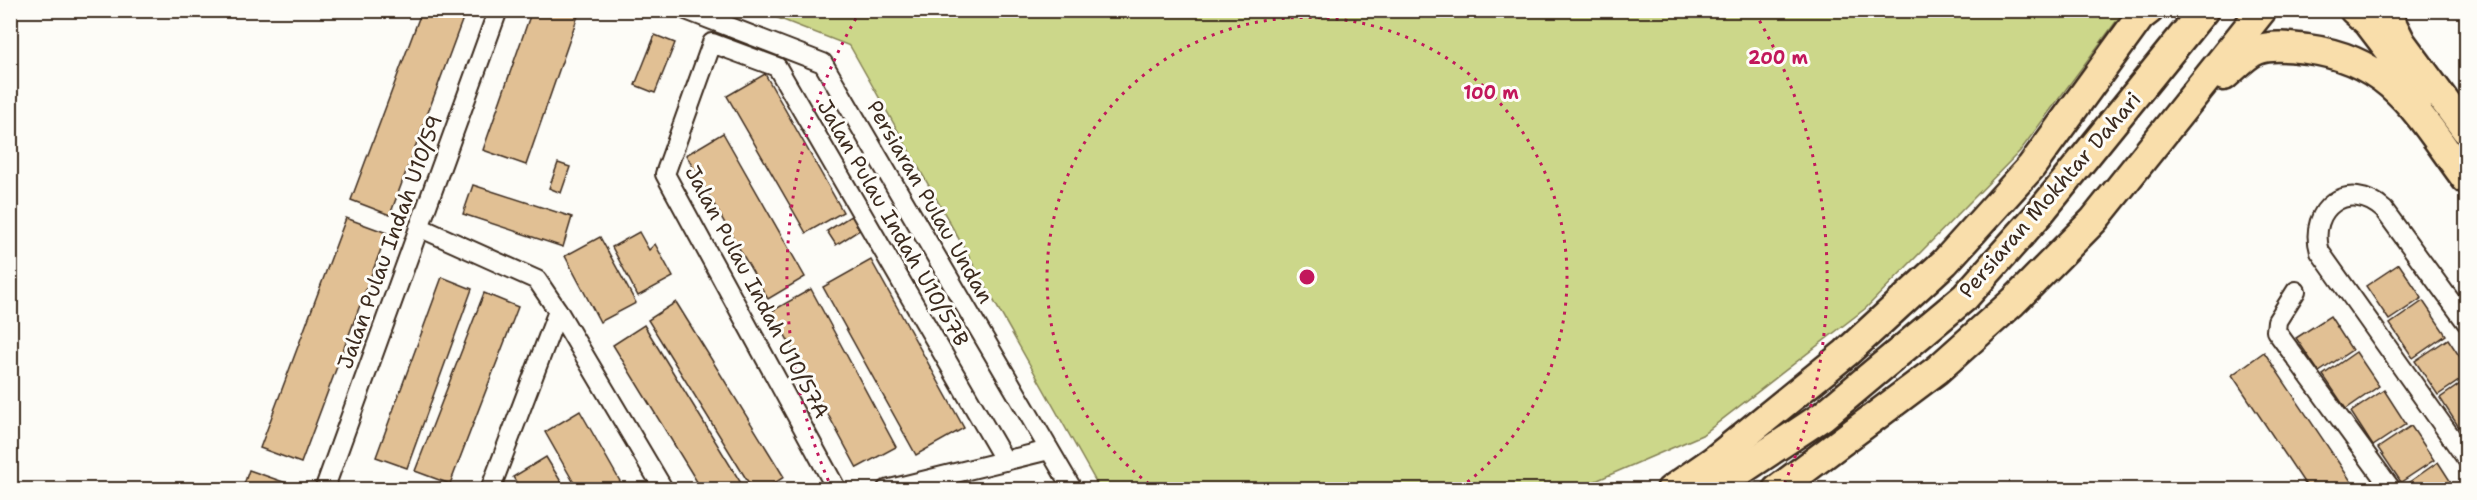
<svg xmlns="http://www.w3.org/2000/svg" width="2477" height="500" font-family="'Shantell Sans',sans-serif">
  <rect width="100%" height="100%" fill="#fdfcf7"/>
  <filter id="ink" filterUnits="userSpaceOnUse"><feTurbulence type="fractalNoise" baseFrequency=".0167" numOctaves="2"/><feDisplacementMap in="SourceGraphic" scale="12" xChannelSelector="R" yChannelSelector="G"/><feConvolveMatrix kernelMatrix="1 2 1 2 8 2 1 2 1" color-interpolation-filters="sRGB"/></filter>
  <g filter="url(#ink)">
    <path fill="#ccd78a" stroke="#848054" stroke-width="1.5" d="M760 11H2124L2020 151 1866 308 1702 435 1577 489H1100L850 46Z"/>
    <g fill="#e1c094" stroke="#3b2a1e" stroke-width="1.5">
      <path d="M422 10H466L390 215 351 200Z"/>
      <path d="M532 10H580L526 165 483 150Z"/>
      <path d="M655 35 675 43 655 93 635 85Z"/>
      <path d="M765 74 843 212 806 233 727 96Z"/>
      <path d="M723 133 805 277 768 299 686 155Z"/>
      <path d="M558 163 570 167 561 193 549 188Z"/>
      <path d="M473 185 572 217 563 247 463 214Z"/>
      <path d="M857 212 866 226 836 245 827 231Z"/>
      <path d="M346 218 387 233 301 463 260 448Z"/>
      <path d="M639 232 649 250 655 244 673 277 638 296 612 247Z"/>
      <path d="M600 237 636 303 600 322 565 256Z"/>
      <path d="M871 260 964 428 916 455 823 287Z"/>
      <path d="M2399 264 2422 298 2389 320 2366 286Z"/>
      <path d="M442 277 472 289 407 468 376 457Z"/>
      <path d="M811 289 896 447 857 468 772 311Z"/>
      <path d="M484 293 518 307 450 484 415 471Z"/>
      <path d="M2423 301 2446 335 2413 358 2390 324Z"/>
      <path d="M676 302 784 477 764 490H753L648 320Z"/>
      <path d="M2330 316 2352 350 2319 372 2296 338Z"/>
      <path d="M644 325 744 488 741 490H702L613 345Z"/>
      <path d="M2448 339 2466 366V376L2438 395 2415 361Z"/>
      <path d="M2264 352 2357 490H2309L2232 375Z"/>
      <path d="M2356 352 2379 386 2346 409 2323 375Z"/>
      <path d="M2466 380V429L2462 432 2440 398Z"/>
      <path d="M2384 390 2406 424 2373 446 2351 412Z"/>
      <path d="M580 411 625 490H578L545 432Z"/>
      <path d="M2411 426 2434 460 2401 482 2378 448Z"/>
      <path d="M546 457 566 490H521L513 477Z"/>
      <path d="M2438 462 2456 490H2408L2405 485Z"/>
      <path d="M249 470 292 485 290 490H242Z"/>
    </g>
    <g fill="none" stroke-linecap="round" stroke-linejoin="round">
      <defs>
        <g id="minor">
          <path d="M686 10 823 63 1073 490"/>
          <path d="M419 227 537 280 558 311 664 490"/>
          <path d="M2296 291 2277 321 2276 331 2392 490"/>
          <path d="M2466 322 2384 210C2349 178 2307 208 2320 252L2466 458"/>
          <path d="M324 490 498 10"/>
          <path d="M490 490 558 311"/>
          <path d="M837 490 665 174 712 43 777 67 1005 461"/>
          <path d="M886 490 1049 450"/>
        </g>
        <g id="primary">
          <path d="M2354 10 2368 22 2423 94"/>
          <path d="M2385 10 2401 42 2466 130"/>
          <path d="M2224 76C2234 68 2245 55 2257 50 2271 44 2292 47 2307 49 2393 60 2419 116 2466 179"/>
          <path d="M1671 490 1713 461 1846 353 1945 262 2031 167 2140 17 2149 10"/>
          <path d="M1706 490 1737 473 1823 416 1965 297 2038 215 2204 10"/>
          <path d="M1777 490 1937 370 2013 302 2094 220 2262 10"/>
        </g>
      </defs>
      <use href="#minor" stroke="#3b2a1e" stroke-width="22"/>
      <use href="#primary" stroke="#3b2a1e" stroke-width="33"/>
      <use href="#minor" stroke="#fdfcf7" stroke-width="18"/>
      <use href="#primary" stroke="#f9deab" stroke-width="28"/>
    </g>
  </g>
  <g fill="none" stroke="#c2185b" stroke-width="3" stroke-dasharray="3 6">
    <path d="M1156 489A260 260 0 1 1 1458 489"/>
    <path d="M832 489A520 520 0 0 1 859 13M1755 13A520 520 0 0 1 1782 489"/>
  </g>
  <g text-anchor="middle" stroke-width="6" stroke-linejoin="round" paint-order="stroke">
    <g font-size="21" fill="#3b2a1e" stroke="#fdfcf7">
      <text transform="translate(2050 195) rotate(-49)" y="7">Persiaran Mokhtar Dahari</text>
      <text transform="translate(930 202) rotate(60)" y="7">Persiaran Pulau Undan</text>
      <text transform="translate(893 223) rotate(60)" y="7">Jalan Pulau Indah U10/57B</text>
      <text transform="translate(390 242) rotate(-70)" y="7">Jalan Pulau Indah U10/59</text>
      <text transform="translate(757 292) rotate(62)" y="7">Jalan Pulau Indah U10/57A</text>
    </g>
  </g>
  <circle cx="1307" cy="277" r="9" fill="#c2185b" stroke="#fdfcf7" stroke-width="3"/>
  <g font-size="18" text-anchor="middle" font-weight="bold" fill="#c2185b" stroke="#fdfcf7" stroke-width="6" stroke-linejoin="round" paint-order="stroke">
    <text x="1778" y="64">200 m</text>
    <text x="1491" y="99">100 m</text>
  </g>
  <rect width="2477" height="500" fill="none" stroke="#fdfcf7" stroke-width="36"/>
  <rect x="18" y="18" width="2441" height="464" fill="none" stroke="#3b2a1e" stroke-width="2" filter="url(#ink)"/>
</svg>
